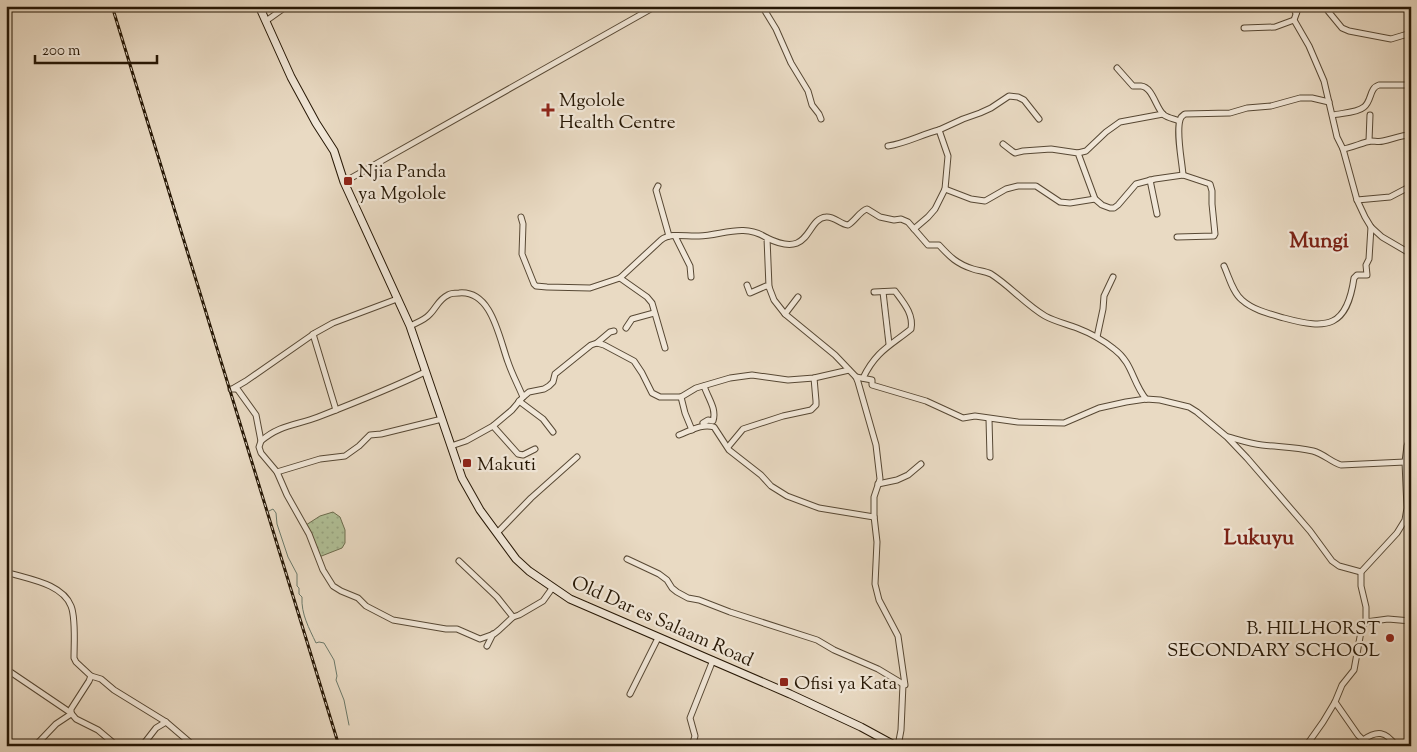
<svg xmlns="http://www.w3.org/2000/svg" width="1417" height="752" font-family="'Sorts Mill Goudy',serif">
  <defs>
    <pattern id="park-dots" width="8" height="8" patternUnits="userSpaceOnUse" patternTransform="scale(1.25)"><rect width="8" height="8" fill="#b1c198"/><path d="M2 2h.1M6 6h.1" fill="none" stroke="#98a582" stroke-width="1.8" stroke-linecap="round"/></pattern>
  </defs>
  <rect width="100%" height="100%" fill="#e9dac3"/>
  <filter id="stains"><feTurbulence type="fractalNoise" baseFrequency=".004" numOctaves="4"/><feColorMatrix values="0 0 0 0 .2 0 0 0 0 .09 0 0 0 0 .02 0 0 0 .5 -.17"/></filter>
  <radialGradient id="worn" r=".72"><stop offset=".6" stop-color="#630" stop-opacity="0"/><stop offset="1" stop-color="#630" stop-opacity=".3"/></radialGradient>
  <path fill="url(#park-dots)" stroke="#6c6c4e" d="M333 512 340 517 345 530V543L342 548 319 557 306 525 320 516Z"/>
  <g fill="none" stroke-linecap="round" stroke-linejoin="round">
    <path stroke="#6b796a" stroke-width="1" d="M269 511 273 509 276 513 277 524 288 557 297 574V586L299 588V594L302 597C301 614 309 628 316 643L319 642 324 643 334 660 337 676 336 680 344 700 349 725"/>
    <defs>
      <g id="street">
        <path d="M762 6 776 29 791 63 808 91 812 105 819 114 821 119"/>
        <path d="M1292 6 1296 13"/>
        <path d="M1299 6 1294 20 1309 46 1324 81 1337 137 1343 149 1357 200 1365 217 1371 227 1382 237 1411 254"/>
        <path d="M1325 6 1328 11 1342 28 1349 31 1391 39 1411 33"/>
        <path d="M266 21 287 6"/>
        <path d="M1244 28 1275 27 1294 20"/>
        <path d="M1117 68 1133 86C1136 86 1139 86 1141 86 1153 87 1156 109 1164 115 1168 118 1175 119 1179 121"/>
        <path d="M1333 115C1342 113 1357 113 1364 107 1372 101 1369 88 1379 85H1411"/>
        <path d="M1369 141 1370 115"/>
        <path d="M1003 144 1012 151 1015 153 1023 151 1051 149 1078 153 1095 199 1102 205 1110 208H1114L1118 205 1136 184 1155 179 1183 175 1210 184 1212 191V204L1215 234 1214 236 1177 237"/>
        <path d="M888 146C907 143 920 135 939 130"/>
        <path d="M1343 149C1351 148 1364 142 1371 141 1375 141 1379 142 1383 141 1393 139 1401 135 1411 135"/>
        <path d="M1078 153 1086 151 1106 132 1120 122 1163 114"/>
        <path d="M1183 175C1182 161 1176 133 1180 120 1181 116 1182 116 1185 114L1230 113 1247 108 1271 106 1300 98H1312L1329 102"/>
        <path d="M1150 180 1157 214"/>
        <path d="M344 182 656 6"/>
        <path d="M658 186 656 190 669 236"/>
        <path d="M945 189 971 199 985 201 1006 189 1018 186H1036L1060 202 1070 203 1095 199"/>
        <path d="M1357 200 1390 197 1411 186"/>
        <path d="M521 217 523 224 522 254 534 284 536 286 547 287 590 288 620 278 661 240C671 232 687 237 699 236 723 235 744 223 767 238L769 287 774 300 785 314 835 355 856 377 858 382 876 445 880 479 874 497V516L877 542 875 584 879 600 898 636 905 685 903 684 901 730 898 746"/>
        <path d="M914 229 928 217 935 209 945 189 948 156 939 130 963 119 980 113 991 108 1009 96 1018 97 1024 100 1039 119"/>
        <path d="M675 236 690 266 691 277"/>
        <path d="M767 238C812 260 805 219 826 217 834 216 840 224 848 225 855 221 860 211 867 209L880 217 894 220 901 219 908 222 928 245H939C950 257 957 264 973 269 979 271 985 271 991 274 1010 286 1026 305 1045 316 1056 322 1067 324 1077 328 1090 333 1103 340 1114 349 1133 363 1132 382 1146 399"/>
        <path d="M1224 266C1229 277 1233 293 1242 300 1253 310 1270 314 1284 318 1328 330 1347 327 1354 278L1357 275H1367L1366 265 1369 259 1371 227"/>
        <path d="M620 278 647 297 652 303 665 348"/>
        <path d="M747 285 750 293 766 286 769 287"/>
        <path d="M883 292 889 344"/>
        <path d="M785 314 798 297"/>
        <path d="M410 326C416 323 425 320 430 314 436 308 439 299 448 295 451 293 455 293 459 293 492 290 499 338 508 362 512 374 518 385 523 397"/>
        <path d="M626 328 632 319 654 313"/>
        <path d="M313 334 336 410"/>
        <path d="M1097 337 1103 309 1104 296 1113 277"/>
        <path d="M597 343 610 332 614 331"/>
        <path d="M856 377 872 380V385L926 401 963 418 975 416 1018 422 1064 423 1099 408 1126 402 1146 399 1160 400 1189 407 1197 412 1227 437 1247 458 1310 531 1332 561 1339 566 1361 572"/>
        <path d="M863 378C876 351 890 346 911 329 914 314 903 302 895 291L874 292"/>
        <path d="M234 388 246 381 315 333 333 323 397 299"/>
        <path d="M231 389H236L238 390 256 415 261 441 259 447 261 453 277 472 287 495 309 534 323 570 333 586 341 591 358 598 366 606 393 620 446 629H457L480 639 494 634 499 630 513 617 519 615 543 601 553 587"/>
        <path d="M681 397 685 413 692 430"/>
        <path d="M519 401 543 419 553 432"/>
        <path d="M989 419 990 457"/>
        <path d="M703 423 708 420 713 421C717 409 708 398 704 386"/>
        <path d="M493 426 518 454 523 455 535 449"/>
        <path d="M679 435C690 431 702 423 714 427L729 450 761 475 771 486 787 496 819 508 874 517"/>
        <path d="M1228 437C1239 440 1251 444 1262 445 1280 447 1296 447 1313 451 1324 454 1331 462 1341 465L1405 462"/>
        <path d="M261 441C279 425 297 425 318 417 354 403 390 389 425 372"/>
        <path d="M451 446 466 441 493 426 512 410 523 397 529 392 544 389 549 386 553 382 555 374 591 345 597 343 604 345 634 361 642 373 652 393 660 397H681L696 388 730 378 752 375 788 380 814 378 849 370"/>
        <path d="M728 447 743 429 783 416 811 410 816 405V401L814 378"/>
        <path d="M277 472 320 459 345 456 359 446 370 435 381 434 442 419"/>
        <path d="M878 484 897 480 908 475 921 464"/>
        <path d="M497 533 531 498 577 457"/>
        <path d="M627 559 659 574 667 580 672 588 677 592 688 598 699 600 730 612 817 640 834 650 878 669 903 684"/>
        <path d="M459 561 497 597 513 617"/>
        <path d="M6 572C27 579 62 583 71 606 76 618 74 644 74 658L76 662 91 676 89 681 71 709V713L76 719 98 730 117 746"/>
        <path d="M1366 622 1388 619 1411 621"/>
        <path d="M487 646 493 634"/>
        <path d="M6 669 71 713"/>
        <path d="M91 676 101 679 114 690 166 722 194 746"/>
        <path d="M630 694 658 638"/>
        <path d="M1335 702 1358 735 1363 740 1365 746"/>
        <path d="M1363 740C1377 730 1386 731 1396 746"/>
        <path d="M35 746 56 724 71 714"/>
        <path d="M142 746 156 728 166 722"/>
        <path d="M692 746 695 736 690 718 713 660"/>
        <path d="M1306 746 1323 722 1335 702 1342 685 1354 670 1362 626 1366 622V607L1361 586V572L1397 533 1405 520 1407 508 1405 462 1407 446 1411 436"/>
      </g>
      <path id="secondary" d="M259 6 291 77 316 123 334 151 344 182 410 326 462 478 480 510 516 559 529 571 570 599 790 694 861 727 896 746"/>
    </defs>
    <use href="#street" stroke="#574834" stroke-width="7"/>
    <use href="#secondary" stroke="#261705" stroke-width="9"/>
    <use href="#street" stroke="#f1e7d8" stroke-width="5"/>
    <use href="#secondary" stroke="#f1e7d8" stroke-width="7"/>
    <defs>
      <path id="rail" d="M112 6 339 746"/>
    </defs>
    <use href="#rail" stroke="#261705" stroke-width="3"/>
    <use href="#rail" stroke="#f1e7d8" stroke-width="1" stroke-dasharray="4" stroke-linecap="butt"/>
  </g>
  <g fill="#8f2418" stroke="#f1e7d8" stroke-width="2">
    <path d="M545.5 102.5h5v5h5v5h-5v5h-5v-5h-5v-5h5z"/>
    <rect x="343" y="176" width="10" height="10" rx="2.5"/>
    <rect x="462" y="458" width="10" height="10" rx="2.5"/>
    <circle cx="1390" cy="638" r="5"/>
    <rect x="779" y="677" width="10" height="10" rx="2.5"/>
  </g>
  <g text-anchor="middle" stroke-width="4.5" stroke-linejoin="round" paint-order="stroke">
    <g font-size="19" fill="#261705" stroke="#f1e7d8" text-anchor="start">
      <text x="559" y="106">Mgolole<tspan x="559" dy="22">Health Centre</tspan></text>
      <text x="358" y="177">Njia Panda<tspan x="358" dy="22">ya Mgolole</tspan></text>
      <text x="477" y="470">Makuti</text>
      <text x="1380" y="634" text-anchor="end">B. HILLHORST<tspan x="1380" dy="22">SECONDARY SCHOOL</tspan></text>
      <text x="794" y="689">Ofisi ya Kata</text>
    </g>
    <g font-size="19" fill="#261705" stroke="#f1e7d8">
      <text transform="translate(663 620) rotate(24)" y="7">Old Dar es Salaam Road</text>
    </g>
    <g font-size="21" font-weight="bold" fill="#7a1f14" stroke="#f1e7d8">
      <text x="1319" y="247">Mungi</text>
      <text x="1259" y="544">Lukuyu</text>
    </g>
  </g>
  <rect width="1417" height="752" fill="none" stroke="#e9dac3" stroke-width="25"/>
  <rect x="8" y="8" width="1402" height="737" fill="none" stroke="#261705" stroke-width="2.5"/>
  <rect x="12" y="12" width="1392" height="727" fill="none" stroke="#261705"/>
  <path d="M35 55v8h122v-8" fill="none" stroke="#261705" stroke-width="2.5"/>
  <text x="42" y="55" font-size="15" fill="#261705" stroke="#f1e7d8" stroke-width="4" paint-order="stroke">200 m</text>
  <rect width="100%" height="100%" filter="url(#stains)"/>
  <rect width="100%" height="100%" fill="url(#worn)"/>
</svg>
